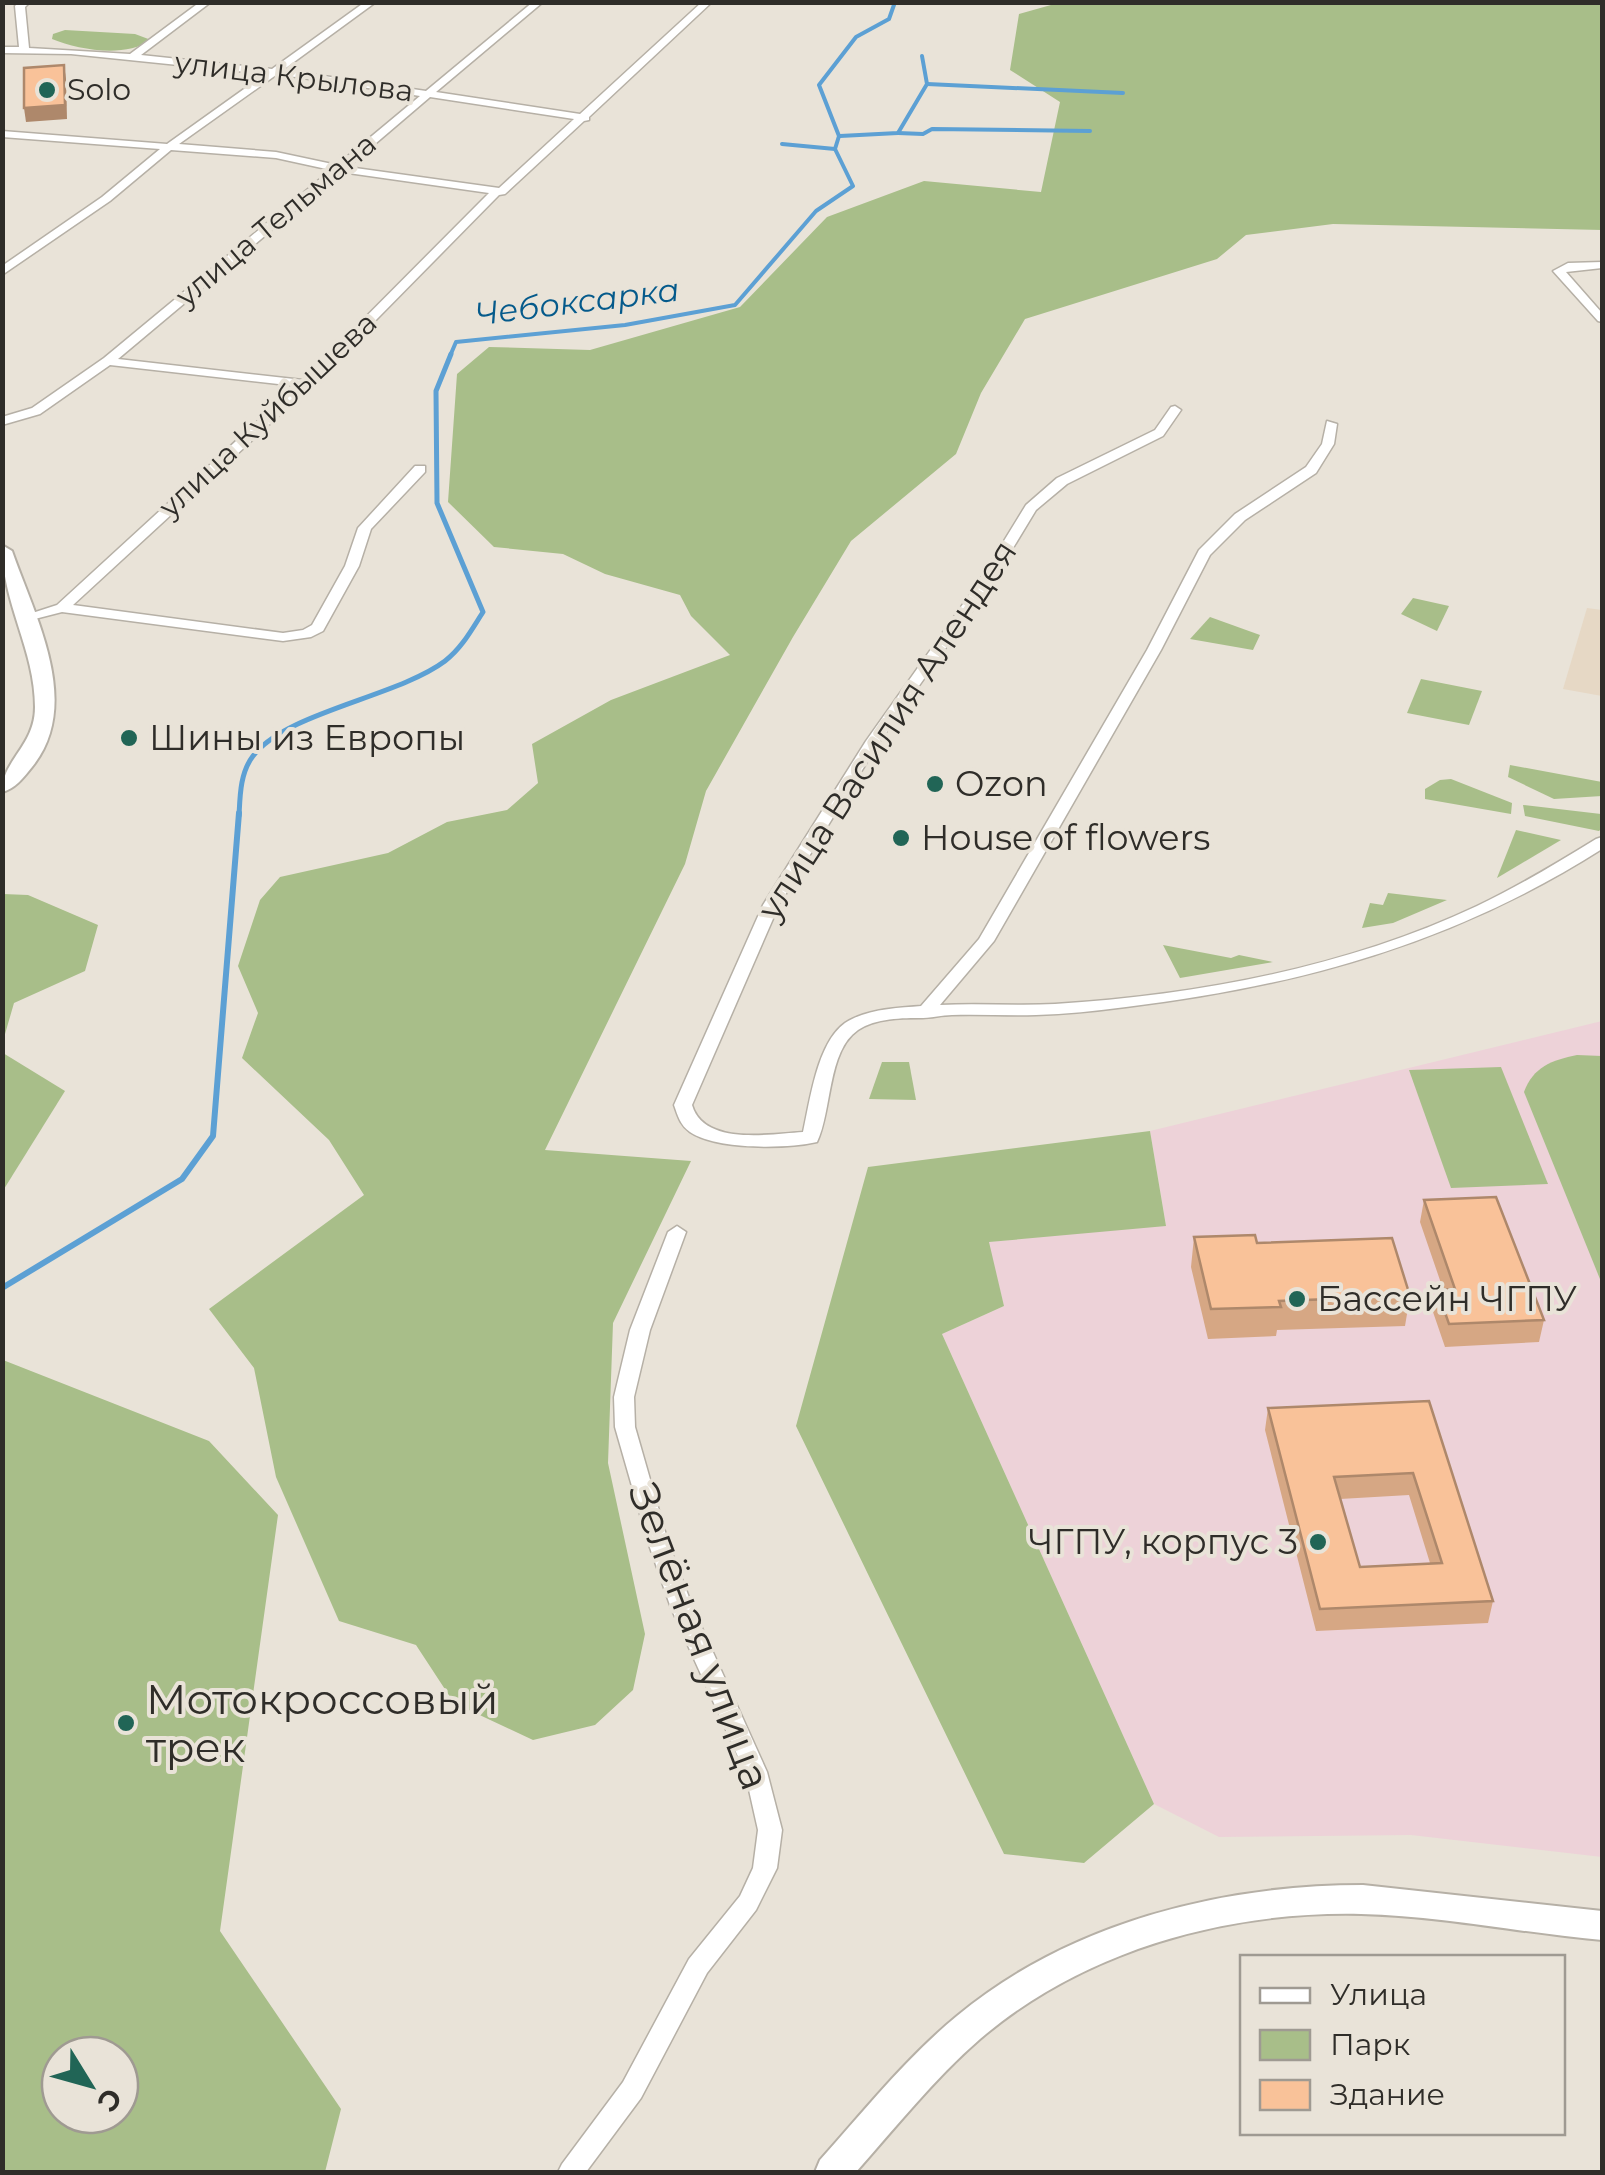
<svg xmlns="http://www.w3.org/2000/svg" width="1605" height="2175" font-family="Montserrat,sans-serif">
  <rect width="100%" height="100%" fill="#e9e3d8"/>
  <path fill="#edd2d8" d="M1602 1021V1857L1411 1835 1219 1837 1154 1804 942 1334 1004 1306 988 1242 1166 1225 1150 1131Z"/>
  <path fill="#e6d8c5" d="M1587 608 1602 610V696L1563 689Z"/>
  <g fill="#a8be89" fill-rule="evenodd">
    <path d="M1058 3H1602V230L1333 224 1246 235 1217 259 1025 319 981 393 956 454 851 541 793 637 706 791 685 864 545 1150 691 1161 613 1323 608 1463 645 1634 633 1690 595 1725 533 1740 454 1703 416 1645 339 1621 276 1477 254 1368 209 1309 364 1195 329 1140 242 1058 258 1013 238 966 260 900 280 877 388 853 447 822 507 810 538 783 532 744 611 700 730 655 691 616 680 595 605 574 563 554 494 547 448 502 457 374 489 347 590 350 740 307 827 217 924 181 1041 192 1060 102 1010 70 1019 14Z"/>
    <path d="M65 30 135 34 151 40C125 58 79 50 52 39L53 34Z"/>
    <path d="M1413 598 1449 606 1437 631 1401 614Z"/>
    <path d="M1210 617 1260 635 1253 650 1190 639Z"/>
    <path d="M1421 679 1482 691 1469 725 1407 713Z"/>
    <path d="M1510 765 1602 782V796L1554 799 1508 777Z"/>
    <path d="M1451 779 1512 803 1511 814 1425 799V789L1440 780Z"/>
    <path d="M1523 805 1601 814 1602 828 1599 831 1525 816Z"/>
    <path d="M1516 830 1561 840 1497 878Z"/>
    <path d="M1388 893 1447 900 1393 923 1362 928 1370 903 1383 905Z"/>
    <path d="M3 894 28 895 98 925 85 971 14 1003 3 1041Z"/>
    <path d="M1163 945 1231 958 1239 955 1273 962 1180 978Z"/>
    <path d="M3 1053 65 1091 4 1189 2 1188Z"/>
    <path d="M1577 1055 1602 1056V1284L1524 1092C1533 1067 1552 1060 1577 1055Z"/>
    <path d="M882 1062H909L916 1100 869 1099Z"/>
    <path d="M1501 1067 1548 1184 1451 1188 1409 1070Z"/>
    <path d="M1150 1131 1166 1226 989 1242 1004 1306 942 1334 1154 1804 1084 1863 1004 1854 796 1426 868 1167Z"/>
    <path d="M3 1360 209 1441 278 1515 220 1931 341 2109 325 2172H3ZM60 2055H120V2115H60Z"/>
  </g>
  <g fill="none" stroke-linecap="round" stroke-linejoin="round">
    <g stroke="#5ca0d4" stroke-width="4">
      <path d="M927 84 1123 93"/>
      <path d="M898 133 923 134 932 129 1090 131"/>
      <path d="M840 136 898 133 927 84 922 56"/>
      <path d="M782 144 835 149"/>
      <path d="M450 356 456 342 625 325 735 305 816 211 853 186 835 149 839 136 819 85 856 37 889 19 895 2"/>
    </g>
    <path stroke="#5ca0d4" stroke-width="5" d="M239 816C240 796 240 773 253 756 286 712 397 697 445 661 462 648 472 629 483 612L437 503 436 391 451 354"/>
    <path stroke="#5ca0d4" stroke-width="6" d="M2 1288 182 1179 213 1136 239 813"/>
    <defs>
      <g id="street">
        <path d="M19 2H30L25 7 29 48 130 54 200 2H211L141 55 272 69 365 2H376L283 70 426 91 533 2H543L436 92 580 114 702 2H712L589 117V120L584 121 505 194 499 195 310 387 73 605 283 633 303 630 312 625 345 566 358 528 415 466H425V472L371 529 359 566 323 631 311 637 283 641 62 612 27 621 20 617 57 605 296 386 110 365 40 414 2 425V417L32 408 104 358 331 170 276 158 171 150 110 201 2 275V266L102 197 160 149 2 137V131L167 144 265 74 71 54 2 53V47H19L15 6ZM276 75 296 77 420 96 337 165 276 152 179 144ZM430 97 574 119 499 188 348 167ZM341 172 489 193 303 380 118 359Z"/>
        <path d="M1602 262V268L1566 272 1602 313V322L1598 321 1553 271 1568 263Z"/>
        <path d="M1175 406 1181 410 1163 436 1067 484 1036 510 993 581 880 741 779 905 692 1105C704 1146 770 1134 803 1132 810 1101 817 1043 845 1023 866 1009 897 1008 921 1006L979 939 1147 650 1199 550 1235 514 1306 467 1322 444 1327 421 1337 424 1334 444 1316 473 1245 520 1210 555 1161 650 994 941 940 1005C978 1003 1017 1006 1055 1004 1197 995 1348 967 1477 906 1519 886 1557 863 1596 839L1602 837V849C1454 943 1300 986 1126 1007 1096 1011 1066 1014 1036 1015 1008 1016 980 1014 952 1015 942 1015 932 1018 923 1018 902 1018 876 1018 858 1030 827 1051 832 1112 817 1142 786 1149 717 1150 690 1132 680 1125 678 1116 674 1105L763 905 866 741 980 580 1026 505 1057 478 1155 430 1171 407Z"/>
        <path d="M677 1226 686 1232 650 1330 634 1397 635 1427 668 1542 693 1608 767 1772 782 1830 777 1868 756 1910 707 1973 641 2098 586 2172H558L562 2164 623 2082 689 1959 740 1896 753 1868 758 1830 745 1772 671 1608 648 1542 615 1427 614 1397 630 1330 668 1232Z"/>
      </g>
      <g id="secondary">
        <path d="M2 545 12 551C35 617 83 704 32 767 24 777 15 789 2 792 2 760 35 746 35 707 35 650 2 603 2 545Z"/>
        <path d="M1363 1885 1602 1911V1940C1522 1933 1442 1916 1361 1914 1226 1911 1084 1950 980 2039 934 2079 896 2127 856 2172H815L820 2160C864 2111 906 2058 957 2016 1069 1923 1220 1885 1363 1885Z"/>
      </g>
    </defs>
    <use href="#street" stroke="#b6b0a6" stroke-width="3"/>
    <use href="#secondary" stroke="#b6b0a6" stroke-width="4"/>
    <use href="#street" fill="#fff" fill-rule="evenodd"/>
    <use href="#secondary" fill="#fff" fill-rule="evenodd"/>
  </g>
  <g fill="#d6a784" fill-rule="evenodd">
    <path d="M1424 1200 1544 1320 1539 1342 1445 1347 1433 1312 1437 1290 1443 1289 1420 1222Z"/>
    <path d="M1194 1237 1257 1243 1410 1296 1405 1326 1277 1330 1276 1336 1208 1339 1191 1267Z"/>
    <path d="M1429 1401 1493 1601 1488 1623 1316 1631 1265 1430 1268 1408ZM1409 1495 1430 1563 1360 1567 1340 1499Z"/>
  </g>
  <path fill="#ae886b" d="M64 65 66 79 67 119 26 122 24 108Z"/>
  <g fill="#f9c299" stroke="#ae886b" stroke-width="2.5" fill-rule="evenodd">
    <path d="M64 65 65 105 24 108V68Z"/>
    <path d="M1496 1197 1544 1320 1449 1324 1437 1290 1455 1289 1424 1200Z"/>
    <path d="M1255 1235 1257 1243 1392 1238 1410 1296 1279 1301 1281 1307 1211 1309 1194 1237Z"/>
    <path d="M1429 1401 1493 1601 1320 1609 1268 1408ZM1413 1473 1442 1563 1360 1567 1334 1477Z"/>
  </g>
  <g fill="#216556" stroke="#e9e3d8" stroke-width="4">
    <circle cx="47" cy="90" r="10"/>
    <circle cx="129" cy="738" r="10"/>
    <circle cx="935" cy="784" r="10"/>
    <circle cx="901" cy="838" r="10"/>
    <circle cx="1297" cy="1299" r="10"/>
    <circle cx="1318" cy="1542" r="10"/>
    <circle cx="126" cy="1723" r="10"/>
  </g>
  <g text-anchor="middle" stroke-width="8" stroke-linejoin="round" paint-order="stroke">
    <g font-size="30" fill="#2f2d29" stroke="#e9e3d8">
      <text transform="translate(294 77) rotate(7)" y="10">улица Крылова</text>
      <text transform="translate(276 220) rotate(-40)" y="10">улица Тельмана</text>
      <text transform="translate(268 415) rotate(-43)" y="10">улица Куйбышева</text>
    </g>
    <g font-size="30" fill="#2f2d29" stroke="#e9e3d8" text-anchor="start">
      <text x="67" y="100">Solo</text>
    </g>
    <g font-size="32" font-style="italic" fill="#055a8b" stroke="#e9e3d8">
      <text transform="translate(577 302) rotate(-7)" y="11">Чебоксарка</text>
    </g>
    <g font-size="35" fill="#2f2d29" stroke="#e9e3d8">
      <text transform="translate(887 730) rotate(-57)" y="12">улица Василия Алендея</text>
    </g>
    <g font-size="35" fill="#2f2d29" stroke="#e9e3d8" text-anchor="start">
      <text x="149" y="750">Шины из Европы</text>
      <text x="955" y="796">Ozon</text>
      <text x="921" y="850">House of flowers</text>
      <text x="1317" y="1311">Бассейн ЧГПУ</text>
      <text x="1298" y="1554" text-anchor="end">ЧГПУ, корпус 3</text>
    </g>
    <g font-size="42" fill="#2f2d29" stroke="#e9e3d8">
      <text transform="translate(700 1636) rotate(69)" y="15">Зелёная улица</text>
    </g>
    <g font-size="42" fill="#2f2d29" stroke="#e9e3d8" text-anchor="start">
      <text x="146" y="1714">Мотокроссовый<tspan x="146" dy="48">трек</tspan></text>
    </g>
  </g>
  <rect width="1605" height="2175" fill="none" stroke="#2f2d29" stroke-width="10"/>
  <rect x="1240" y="1955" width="325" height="180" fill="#e9e3d8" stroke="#9f9a92" stroke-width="2.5"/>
  <rect x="1260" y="1988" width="50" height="15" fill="#ffffff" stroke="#9f9a92" stroke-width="2.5"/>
  <text x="1330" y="2005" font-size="30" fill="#2f2d29">Улица</text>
  <rect x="1260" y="2030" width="50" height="30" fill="#a8be89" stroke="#9f9a92" stroke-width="2.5"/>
  <text x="1330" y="2055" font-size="30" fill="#2f2d29">Парк</text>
  <rect x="1260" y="2080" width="50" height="30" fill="#f9c299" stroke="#9f9a92" stroke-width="2.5"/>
  <text x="1330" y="2105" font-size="30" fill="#2f2d29">Здание</text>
  <g transform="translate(90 2085) rotate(127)"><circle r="48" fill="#e9e3d8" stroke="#9f9a92" stroke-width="2.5"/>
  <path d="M0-8L18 38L0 25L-18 38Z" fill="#216556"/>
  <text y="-15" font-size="28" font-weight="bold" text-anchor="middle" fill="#2f2d29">С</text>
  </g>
</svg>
